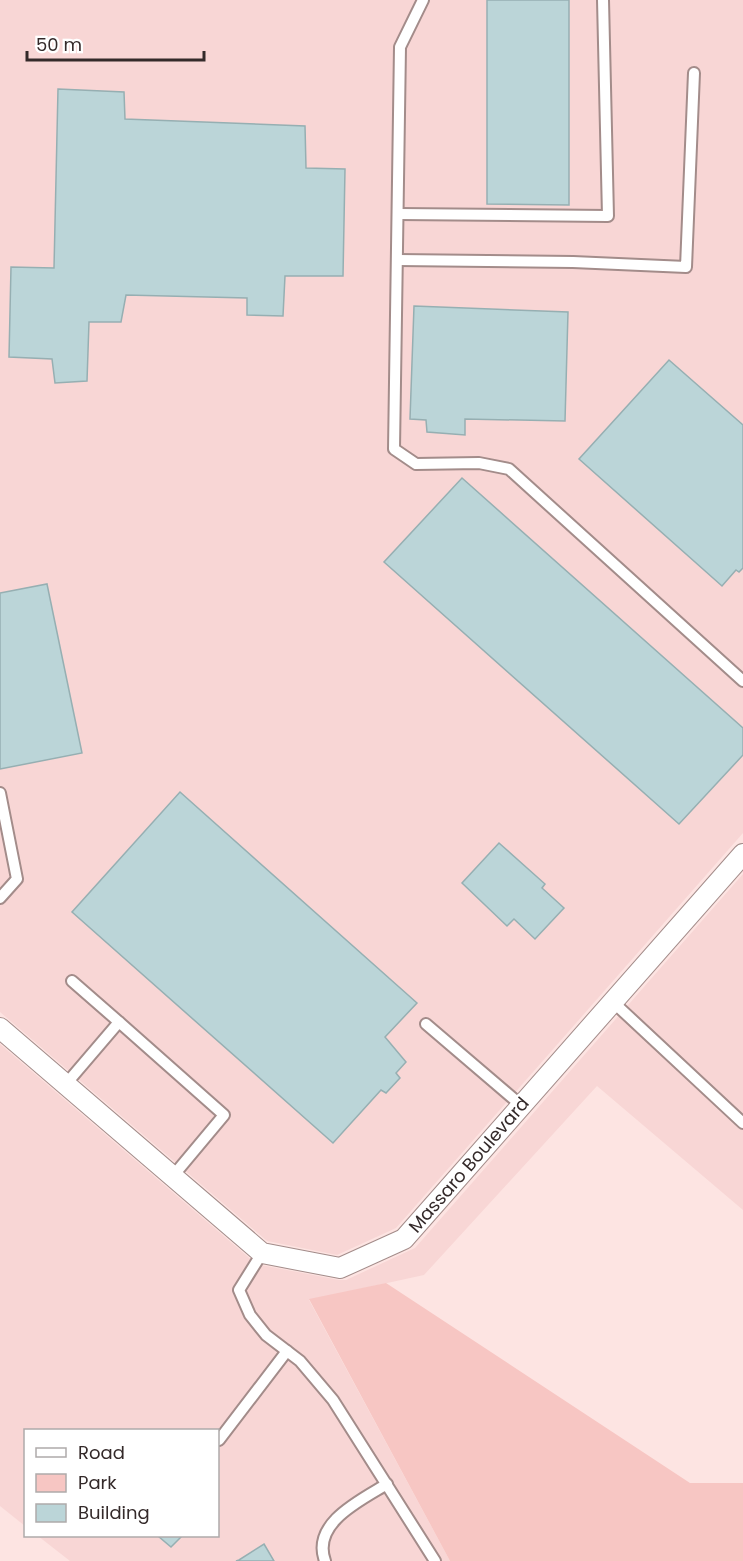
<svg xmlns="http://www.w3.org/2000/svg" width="743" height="1561" font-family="Poppins,sans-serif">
  <rect width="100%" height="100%" fill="#fde4e2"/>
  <g fill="#f8d6d5">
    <path d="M0 0H743V833L396 1228 337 1255 267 1241 0 1012Z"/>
    <path d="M743 874V1210L597 1086 424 1275 309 1300 450 1561H70L38 1536H218V1430H26L25 1526 0 1506V1044L254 1262 261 1265 339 1280H346L415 1248Z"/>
  </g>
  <path fill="#f7c6c3" d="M386 1283 690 1483H743V1561H450L309 1299Z"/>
  <g fill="#bbd5d8" stroke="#96afb2" stroke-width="1.5">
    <path d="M487 0H569V205L487 204Z"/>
    <path d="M58 89 124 92 125 119 305 126 306 168 345 169 343 276H285L283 316 247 315V298L126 295 121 322H89L87 381 55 383 52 359 9 357 11 267 54 268Z"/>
    <path d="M414 306 568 312 565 421 465 419V435L427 432 426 420 410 419Z"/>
    <path d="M669 360 743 425V568L739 572 736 570 722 586 579 459Z"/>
    <path d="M462 478 743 728V755L679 824 384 562Z"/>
    <path d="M47 584 82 753 0 769V593Z"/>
    <path d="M180 792 417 1003 385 1037 406 1062 396 1073 400 1078 386 1093 381 1090 333 1143 72 912Z"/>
    <path d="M499 843 545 884 542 888 564 908 535 939 514 919 507 926 462 883Z"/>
    <path d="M158 1536H182L171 1547Z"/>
    <path d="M264 1544 274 1561H236L239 1560Z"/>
  </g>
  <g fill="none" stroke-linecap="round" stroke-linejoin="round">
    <defs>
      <g id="lane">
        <path d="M423 0 400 47 394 449 416 464 479 463 509 469 743 681"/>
        <path d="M399 214 608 216 603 0"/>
        <path d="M398 260 573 262 686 267 694 73"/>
        <path d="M0 793 17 879 0 898"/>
        <path d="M72 981 119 1022"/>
        <path d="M612 1001 743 1123"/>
        <path d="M426 1024 522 1106"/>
        <path d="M66 1084 119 1022 224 1115 173 1176"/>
        <path d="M262 1253 239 1290 250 1315 266 1335 300 1361 333 1400 435 1561"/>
        <path d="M219 1440 287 1351"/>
        <path d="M325 1561C311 1523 361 1500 387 1484"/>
      </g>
      <path id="street" d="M0 1028 262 1253 340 1268 404 1239 743 854"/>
    </defs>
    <use href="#lane" stroke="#a38c8a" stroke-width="14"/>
    <use href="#street" stroke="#a38c8a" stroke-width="22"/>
    <use href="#lane" stroke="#fff" stroke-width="10"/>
    <use href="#street" stroke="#fff" stroke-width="20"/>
  </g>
  <g text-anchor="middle" stroke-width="4.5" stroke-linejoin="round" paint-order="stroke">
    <g font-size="18" fill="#342a2a" stroke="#fff">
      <text transform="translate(469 1165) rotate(-49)" y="6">Massaro Boulevard</text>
    </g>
  </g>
  <rect x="24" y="1429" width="195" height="108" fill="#ffffff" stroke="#aeaaaa" stroke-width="1.5"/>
  <rect x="36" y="1448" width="30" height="9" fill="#ffffff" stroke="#aeaaaa" stroke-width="1.5"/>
  <text x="78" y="1459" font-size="18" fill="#342a2a">Road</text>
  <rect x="36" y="1474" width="30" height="18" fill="#f7c6c3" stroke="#aeaaaa" stroke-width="1.5"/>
  <text x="78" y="1489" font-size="18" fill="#342a2a">Park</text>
  <rect x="36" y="1504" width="30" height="18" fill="#bbd5d8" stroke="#aeaaaa" stroke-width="1.5"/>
  <text x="78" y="1519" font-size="18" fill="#342a2a">Building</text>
  <path d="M27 51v9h177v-9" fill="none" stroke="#342a2a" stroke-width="3"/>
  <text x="36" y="51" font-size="18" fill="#342a2a" stroke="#ffffff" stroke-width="4.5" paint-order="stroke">50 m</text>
</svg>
